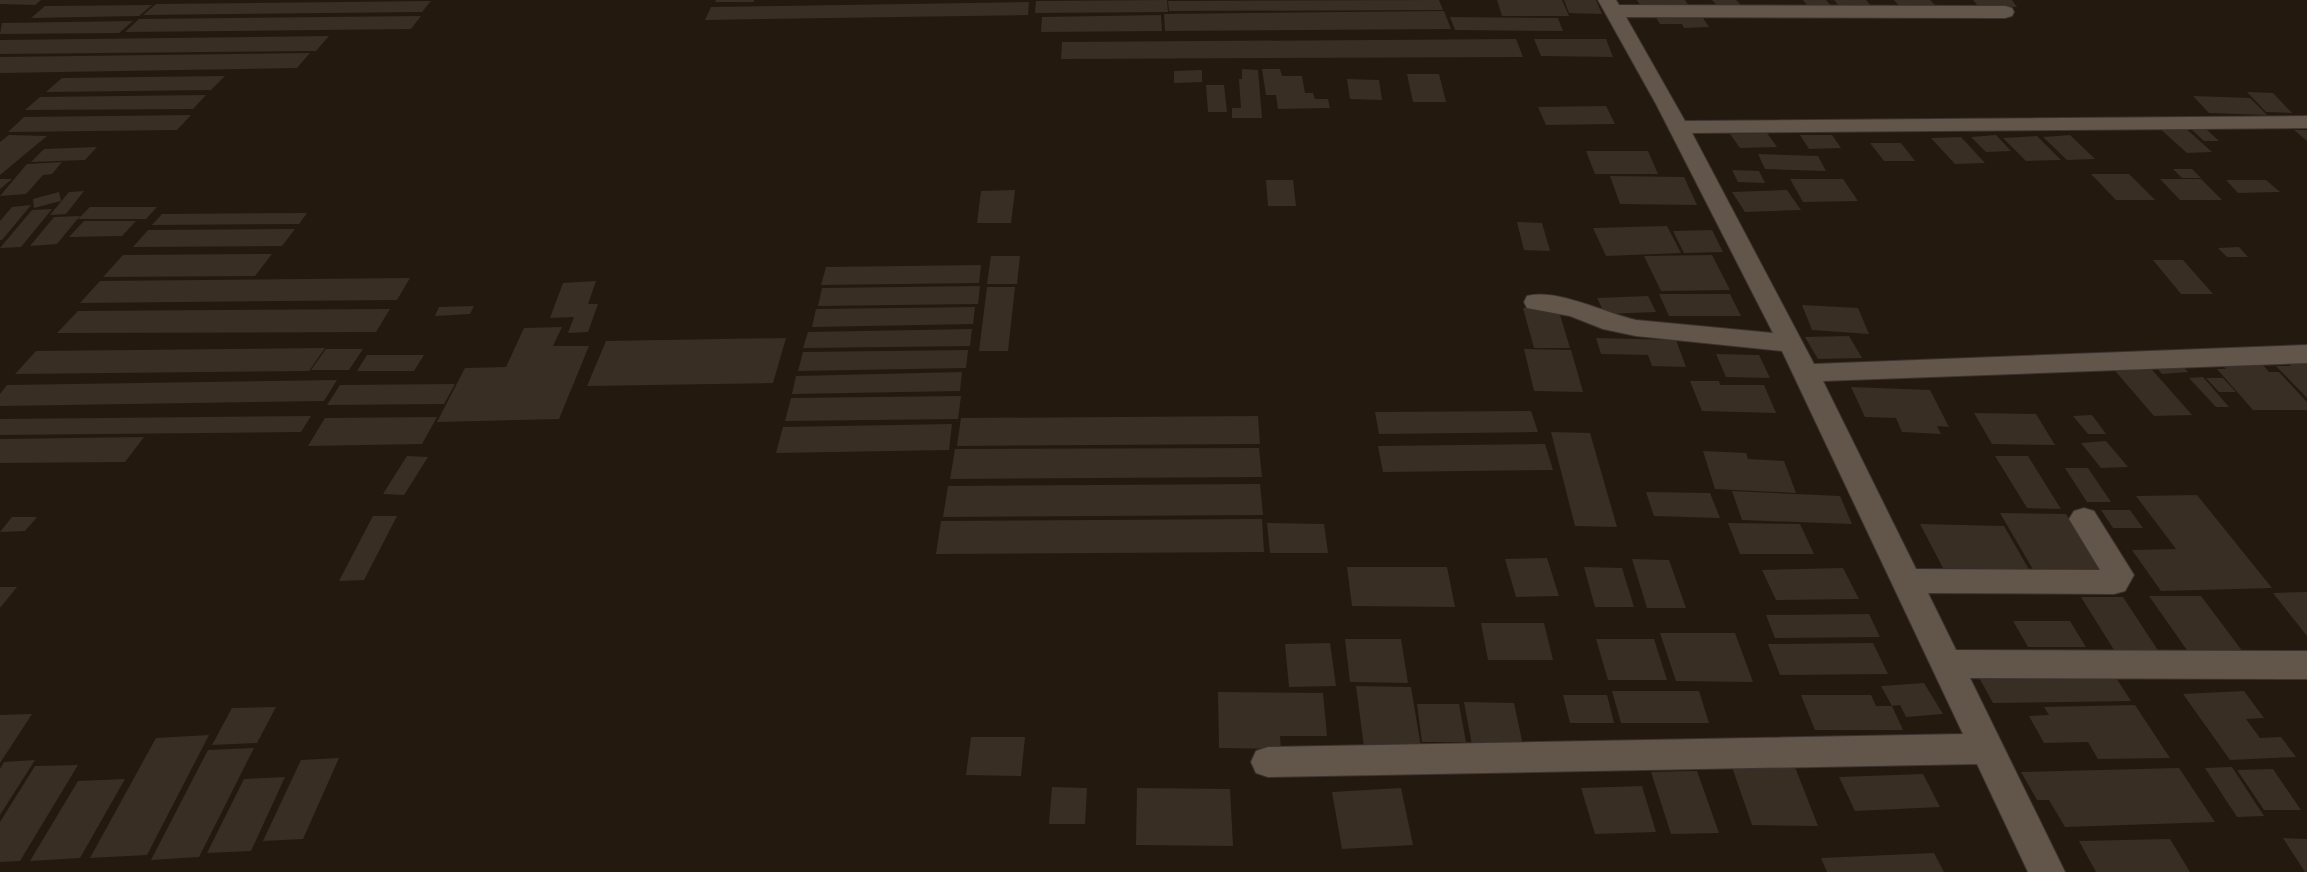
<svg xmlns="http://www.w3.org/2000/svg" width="2307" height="872" font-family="Merriweather,serif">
  <rect width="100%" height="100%" fill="#23190f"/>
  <g fill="#392e24">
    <path d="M0 0H41L35 5 0 4Z"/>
    <path d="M716 0H754V2H715Z"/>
    <path d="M1167 0 1168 12 1035 13 1036 1Z"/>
    <path d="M1439 0 1443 10 1169 11 1168 1Z"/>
    <path d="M1497 0H1562L1569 16H1502Z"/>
    <path d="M1564 0H1596L1602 14 1569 13Z"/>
    <path d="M1637 0H1685L1691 9H1642Z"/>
    <path d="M1712 0H1736L1744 8 1721 10Z"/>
    <path d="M1803 0H1826L1834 9 1811 10Z"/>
    <path d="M1834 0H1866L1874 9 1843 10Z"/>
    <path d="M1894 0H1930L1939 9H1902Z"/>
    <path d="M1973 0H2012L2017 7 1978 6Z"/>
    <path d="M431 1 422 12 143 15 156 4Z"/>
    <path d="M1029 2 1028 15 705 20 711 7Z"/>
    <path d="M152 5 139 16 31 18 45 6Z"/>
    <path d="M1444 11 1451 29 1165 31 1164 14Z"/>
    <path d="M1161 15 1162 31 1041 32 1042 17Z"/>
    <path d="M1701 15 1709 27 1684 28 1682 24H1660L1655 16Z"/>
    <path d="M421 16 411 29 125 32 139 19Z"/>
    <path d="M1450 17 1558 18 1563 31 1455 30Z"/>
    <path d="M133 21 119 33 0 34 2 23Z"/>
    <path d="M329 36 316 51 0 54V40Z"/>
    <path d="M1516 39 1523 57 1061 59 1062 42Z"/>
    <path d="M1534 39H1606L1613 57 1541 56Z"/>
    <path d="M310 53 297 68 0 73V57Z"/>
    <path d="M1242 69 1258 70 1262 118H1232V108H1241L1239 79H1242Z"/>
    <path d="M1262 69H1280L1282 76H1302L1305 93H1313L1315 99H1328L1330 108 1278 109 1276 95H1266Z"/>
    <path d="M1202 70V82L1174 83V71Z"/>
    <path d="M1407 74H1439L1446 102H1413Z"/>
    <path d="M225 76 211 90 46 92 62 78Z"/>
    <path d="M1347 79 1379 80 1382 100 1350 99Z"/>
    <path d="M1206 85H1224L1227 112H1208Z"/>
    <path d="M2247 92 2273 93 2292 113 2266 112Z"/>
    <path d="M206 95 193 109 25 110 40 97Z"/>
    <path d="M2193 96 2250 98 2267 115 2209 113Z"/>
    <path d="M1606 106 1615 124 1546 125 1538 107Z"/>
    <path d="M191 115 177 130 8 132 24 117Z"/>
    <path d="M2183 126 2212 152 2187 153 2158 127Z"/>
    <path d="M2190 128H2205L2219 141H2204Z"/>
    <path d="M2294 130H2307V141Z"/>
    <path d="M1767 133 1777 147 1740 148 1730 134Z"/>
    <path d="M9 135 47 136 0 175V142Z"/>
    <path d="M1800 135H1832L1841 148 1809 149Z"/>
    <path d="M1996 135 2011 151 1986 152 1971 137Z"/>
    <path d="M2070 135 2095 159 2067 160 2043 137Z"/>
    <path d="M2037 136 2061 160 2026 161 2003 138Z"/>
    <path d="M1961 137 1985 163 1955 164 1931 138Z"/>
    <path d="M1870 143H1901L1915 161H1884Z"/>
    <path d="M97 147 85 160 31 162 44 149Z"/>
    <path d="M1586 151H1648L1658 174H1595Z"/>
    <path d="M1758 154 1818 156 1826 171 1765 169Z"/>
    <path d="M62 162 52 174 43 175 26 194 0 196 27 164Z"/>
    <path d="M2173 169H2192L2201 178H2182Z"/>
    <path d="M1732 170 1759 171 1765 183 1738 182Z"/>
    <path d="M2091 174H2129L2155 200H2116Z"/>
    <path d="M1610 176 1684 177 1697 205 1620 204Z"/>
    <path d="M0 179H12L0 189Z"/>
    <path d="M1790 179H1843L1858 201 1803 202Z"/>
    <path d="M2160 179H2201L2222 200H2180Z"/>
    <path d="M1266 180H1293L1296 206H1268Z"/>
    <path d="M2226 180H2266L2280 192 2238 193Z"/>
    <path d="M1015 190 1011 223H977L981 191Z"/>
    <path d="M1787 190 1801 210 1745 212 1732 192Z"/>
    <path d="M84 191 66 214 50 215 69 192Z"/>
    <path d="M59 192 61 201 34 208 33 199Z"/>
    <path d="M31 205 2 240H0V221L12 207Z"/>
    <path d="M90 207H157L146 219H78Z"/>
    <path d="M52 209 21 247 0 248 32 210Z"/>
    <path d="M307 213 299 224 152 225 162 214Z"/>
    <path d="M80 216 57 244 30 246 54 217Z"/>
    <path d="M84 221H136L122 236 69 237Z"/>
    <path d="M1517 222 1542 223 1550 251 1524 250Z"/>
    <path d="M1667 226 1681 253 1606 256 1593 228Z"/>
    <path d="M295 229 282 246 133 247 148 230Z"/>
    <path d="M1712 230 1723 252 1684 253 1673 231Z"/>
    <path d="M2239 247 2248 257H2227L2218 248Z"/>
    <path d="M272 254 255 276 103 277 123 255Z"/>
    <path d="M1712 255 1730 290 1661 291 1644 256Z"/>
    <path d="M991 256H1020L1017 284H987Z"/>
    <path d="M2153 260H2183L2213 294H2181Z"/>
    <path d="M981 265 979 283 821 285 826 267Z"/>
    <path d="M410 278 397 300 80 303 100 281Z"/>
    <path d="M596 281 588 304H598L588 332 568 333 574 317 550 318 563 283Z"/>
    <path d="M980 286 978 304 818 306 822 288Z"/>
    <path d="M987 287H1015L1008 351H979Z"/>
    <path d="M1659 294H1730L1741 316H1669Z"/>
    <path d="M1648 296 1656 312 1605 314 1597 298Z"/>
    <path d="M1802 305 1858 308 1869 334 1812 330Z"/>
    <path d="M474 306 470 314 435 316 439 307Z"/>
    <path d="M975 307 973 324 812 327 816 309Z"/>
    <path d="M1523 308H1558L1570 348H1534Z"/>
    <path d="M390 309 376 332 57 333 78 311Z"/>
    <path d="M562 327 553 346H589L559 419 437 422 465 368 506 367 524 328Z"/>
    <path d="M972 329 970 346 803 348 808 332Z"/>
    <path d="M1849 336 1862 358 1818 359 1805 337Z"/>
    <path d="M786 338 773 383 587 386 606 341Z"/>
    <path d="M1596 338 1676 340 1686 367 1652 366 1648 355 1601 354Z"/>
    <path d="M325 348 309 371 15 374 36 351Z"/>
    <path d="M326 349H363L349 370H311Z"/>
    <path d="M1524 349 1571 350 1583 392 1534 391Z"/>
    <path d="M968 350 966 368 798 371 803 352Z"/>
    <path d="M1716 354 1759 355 1770 378 1726 377Z"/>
    <path d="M367 355H424L414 371H357Z"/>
    <path d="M2284 358 2307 360V398L2276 366H2291Z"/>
    <path d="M2178 361 2188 372 2162 374 2152 362Z"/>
    <path d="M2147 364 2192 415 2154 416 2110 365Z"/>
    <path d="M2222 365H2263L2269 372H2279L2307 402V410H2253L2217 369H2226Z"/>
    <path d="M962 372 960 391 792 394 796 376Z"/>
    <path d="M2203 377 2229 407H2216L2189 378Z"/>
    <path d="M2206 378H2223L2236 392H2219Z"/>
    <path d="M337 380 324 401 0 406V394L7 385Z"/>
    <path d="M1690 381H1719L1720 385H1764L1776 413 1702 411Z"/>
    <path d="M455 384 444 404 327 405 340 385Z"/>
    <path d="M1851 387 1930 390 1949 427 1937 426 1941 434 1902 432 1896 418 1865 417Z"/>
    <path d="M961 396 958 419 785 421 791 398Z"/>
    <path d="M1531 411 1538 432 1379 434 1375 412Z"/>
    <path d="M1974 413 2036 414 2055 445 1992 444Z"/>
    <path d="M2092 415 2106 434H2088L2073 416Z"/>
    <path d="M311 416 301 432 0 435V419Z"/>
    <path d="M1258 416 1260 444 957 446 961 418Z"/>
    <path d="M437 417 422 444 308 446 325 418Z"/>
    <path d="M952 424 949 450 776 453 783 427Z"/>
    <path d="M1551 432 1590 433 1617 527 1575 526Z"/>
    <path d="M144 437 125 462 0 463V439Z"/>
    <path d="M2106 441 2128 467 2101 468 2081 443Z"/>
    <path d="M1545 444 1553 470 1383 472 1378 446Z"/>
    <path d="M1259 448 1262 477 950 479 955 449Z"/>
    <path d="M1703 451 1746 453 1748 459 1784 461 1796 493 1715 489Z"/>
    <path d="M407 456 428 457 404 495 383 494Z"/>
    <path d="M1995 456H2028L2061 509 2027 508Z"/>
    <path d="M2065 468H2088L2111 502H2087Z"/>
    <path d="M1260 484 1263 515 943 517 948 486Z"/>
    <path d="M1732 491 1840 496 1852 524 1742 520Z"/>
    <path d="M1646 492 1710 493 1720 518 1654 516Z"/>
    <path d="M2197 495 2272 588 2161 591 2132 550 2176 549 2136 496Z"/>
    <path d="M2101 510H2130L2143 528H2113Z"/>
    <path d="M2000 513 2066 514 2104 575 2035 573Z"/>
    <path d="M373 516H397L364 580 339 581Z"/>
    <path d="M12 517H37L25 531 0 532Z"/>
    <path d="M1262 519 1264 552 936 554 941 521Z"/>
    <path d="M1267 523 1324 524 1328 553H1270Z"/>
    <path d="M1728 523 1800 524 1814 554H1740Z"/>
    <path d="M1920 524 2004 526 2031 573H1995L1992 569 1943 568Z"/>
    <path d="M1547 558 1559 596 1516 597 1505 559Z"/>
    <path d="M1632 559 1669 560 1686 608H1647Z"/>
    <path d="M1347 567H1447L1455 607 1352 606Z"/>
    <path d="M1584 567 1622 568 1634 607H1595Z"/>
    <path d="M1843 568 1859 599 1776 600 1762 570Z"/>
    <path d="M0 587H17L0 608Z"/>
    <path d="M2307 592V636L2273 593Z"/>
    <path d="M2149 596H2201L2243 652 2189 653Z"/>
    <path d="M2081 597H2123L2163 658H2119Z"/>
    <path d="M1869 614 1880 637 1775 638 1766 615Z"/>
    <path d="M2013 621H2070L2086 647H2028Z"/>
    <path d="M1481 623H1544L1553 660H1488Z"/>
    <path d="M1660 633H1735L1753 682 1676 681Z"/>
    <path d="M1345 639H1401L1408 683 1350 682Z"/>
    <path d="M1596 639H1654L1667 680H1608Z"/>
    <path d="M1330 643 1336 686 1289 687 1285 644Z"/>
    <path d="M1873 643 1888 674 1780 675 1768 644Z"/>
    <path d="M2113 673 2131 701 1993 703 1977 674Z"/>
    <path d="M1924 683 1943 714 1906 717 1900 705 1892 706 1881 686Z"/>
    <path d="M1356 686 1411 687 1421 747H1364Z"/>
    <path d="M1612 691H1699L1709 723H1621Z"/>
    <path d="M2244 691 2264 718 2246 719 2260 738 2281 737 2296 757 2230 760 2183 694Z"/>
    <path d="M1218 692 1323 693 1327 736H1280L1281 749 1219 748Z"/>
    <path d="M1563 695H1607L1614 723H1570Z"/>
    <path d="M1801 695H1871L1876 706H1892L1903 730H1815Z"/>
    <path d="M1464 702 1514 703 1524 750H1473Z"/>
    <path d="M1417 704H1459L1466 742H1422Z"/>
    <path d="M2135 705 2170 758 2098 759 2088 742 2044 743 2029 716 2049 715 2044 707Z"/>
    <path d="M276 707 257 743 212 745 232 708Z"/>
    <path d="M32 714 0 763V715Z"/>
    <path d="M209 735 147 855 90 858 156 738Z"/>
    <path d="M971 737H1025L1021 776 966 775Z"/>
    <path d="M254 748 199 857 151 860 208 750Z"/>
    <path d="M339 758 303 839 263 841 301 760Z"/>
    <path d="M35 760 0 815V769L4 762Z"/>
    <path d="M78 765 20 861 0 862V822L35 766Z"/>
    <path d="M1732 767H1795L1818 826 1752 825Z"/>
    <path d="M2232 767 2264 816 2237 817 2205 768Z"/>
    <path d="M2179 768 2215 822 2065 827 2049 800H2037L2021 772Z"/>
    <path d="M2273 769 2301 810H2264L2237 770Z"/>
    <path d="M1697 771 1719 833 1671 834 1651 772Z"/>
    <path d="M1923 774 1940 807 1855 811 1839 777Z"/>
    <path d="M285 777 251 851 207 853 244 779Z"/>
    <path d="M125 779 80 858 30 861 78 781Z"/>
    <path d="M1642 786 1656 832 1595 834 1581 788Z"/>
    <path d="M1052 787 1087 788 1085 824H1049Z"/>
    <path d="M1137 788 1230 789 1233 846 1136 845Z"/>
    <path d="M1401 788 1413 845 1342 849 1332 792Z"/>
    <path d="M2283 838 2307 839V872H2305Z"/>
    <path d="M2170 839 2190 872H2096L2079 841Z"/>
    <path d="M1934 853 1944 872H1827L1821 858Z"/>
  </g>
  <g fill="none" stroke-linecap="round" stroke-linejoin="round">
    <defs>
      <path id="street" d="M1598 0H1616L1619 5 2005 6 2012 8 2014 12 2012 16 2005 18 1626 17 1685 121 2307 116V128L1692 133 1814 364 2307 345V363L1823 381 1916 569 2100 570 2069 519 2074 511 2084 508 2094 511 2134 575 2125 591 2114 594 1928 593 1956 650 2307 651V679L1970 678 2065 872H2028L1977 764 1268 777 1256 773 1251 762 1256 751 1268 747 1963 734 1782 351 1636 336 1603 329 1570 316 1527 308 1524 302 1527 296C1557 288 1605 313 1636 320L1773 333 1656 104Z"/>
    </defs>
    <use href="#street" stroke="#3b332f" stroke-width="2"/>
    <use href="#street" fill="#62564b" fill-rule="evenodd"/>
  </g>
</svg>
